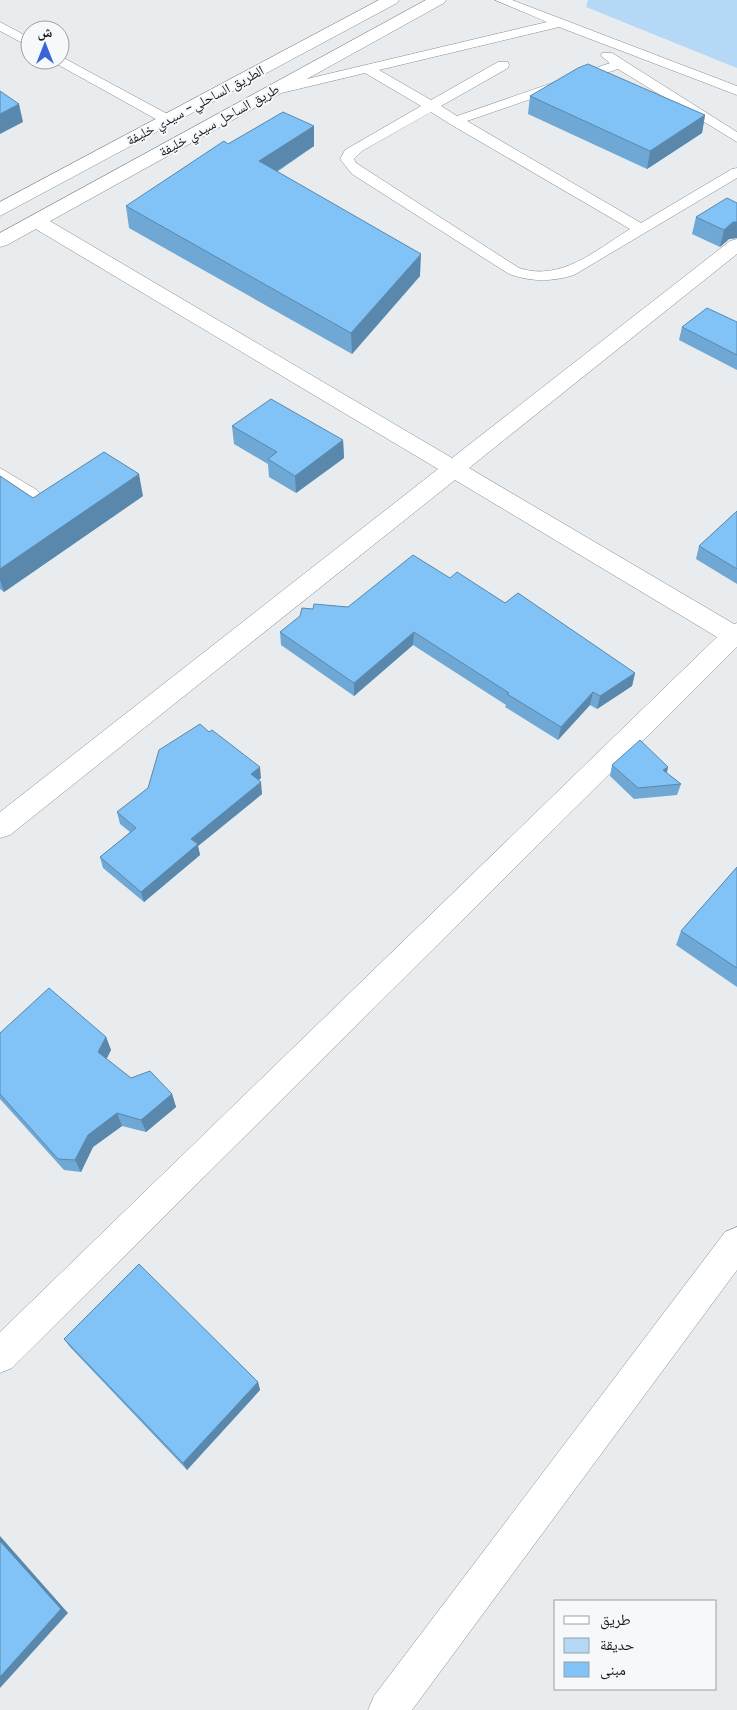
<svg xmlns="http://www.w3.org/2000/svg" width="737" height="1710" font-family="Poppins,'Noto Naskh Arabic',sans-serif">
  <rect width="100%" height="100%" fill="#e8ecee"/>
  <path fill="#b4d8f5" d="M588 0H737V68L586 7Z"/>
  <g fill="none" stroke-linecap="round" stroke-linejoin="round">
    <defs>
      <g id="service">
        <path d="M495 0H512L737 86V95L559 27 379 70 431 100 498 62H508L509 65 508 68 441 106 457 116 610 63 601 56 602 53H612L737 132V142L618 69 467 121 641 223 732 169 737 168V178L574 275C551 282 532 282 509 274L352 174 340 159 345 150 421 106 365 73 273 95 266 91 273 87 547 22ZM431 112 450 124 630 229C596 250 561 282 519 268L356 163 354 159 362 151Z"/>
        <path d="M0 22 30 38V47L0 31Z"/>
        <path d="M60 56 173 117 175 120 168 124 163 123 55 63 54 60H60Z"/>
        <path d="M0 468 37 490 40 494 37 498H25L0 482Z"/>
      </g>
      <g id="minor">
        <path d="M36 215 43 217 452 458 730 241 737 239V254L469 468 734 624 737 623V647L12 1368 0 1373V1332L717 637 455 480 10 835 0 838V812L438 469 29 225 27 221 29 217Z"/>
        <path d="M737 1227V1270L412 1710H368L374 1696 725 1232Z"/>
      </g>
      <g id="trunk">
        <path d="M379 0H399L397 3 0 216V202Z"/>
        <path d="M426 0H446L444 3 7 245 0 247V233Z"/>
      </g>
    </defs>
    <use href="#service" stroke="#888b8e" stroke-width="1"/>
    <use href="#minor" stroke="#888b8e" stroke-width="1"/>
    <use href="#trunk" stroke="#888b8e" stroke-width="1"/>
    <use href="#service" fill="#fff" fill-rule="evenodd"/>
    <use href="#minor" fill="#fff" fill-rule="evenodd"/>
    <use href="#trunk" fill="#fff" fill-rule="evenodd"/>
  </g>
  <g fill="#6fa8d4">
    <path d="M530 96 705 115 702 133 647 169 528 114Z"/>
    <path d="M314 126V146L277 172 420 276 352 354 129 228 126 206 228 144Z"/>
    <path d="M737 203V238L729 239 720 247 692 234 696 217Z"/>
    <path d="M737 322V370L679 340 682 327Z"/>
    <path d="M232 426 343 440 344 458 296 493 269 477 268 464 234 444Z"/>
    <path d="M0 476 33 498 143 496 4 592 0 589Z"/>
    <path d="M737 511V584L696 559 699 546Z"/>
    <path d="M450 578 505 603 635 673 632 686 597 709 590 705 558 740 505 707 506 705 413 645 354 696 281 645 280 632 313 609 348 607Z"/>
    <path d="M209 732 261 778 259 780 262 794 198 846 200 855 144 902 103 868 100 857 130 832 120 824 117 812 148 788Z"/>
    <path d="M612 765 668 767 667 773 681 784 677 795 634 799 610 776Z"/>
    <path d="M737 867V987L676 945 681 931Z"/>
    <path d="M0 1033 106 1037 111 1050 106 1059 131 1078 172 1094 176 1107 146 1132 122 1126 93 1147 81 1172 64 1170 0 1099Z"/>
    <path d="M64 1339 258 1382 260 1390 187 1470 70 1347Z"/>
  </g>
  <g fill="#5a88ac">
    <path d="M19 104 23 122 0 134V114Z"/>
    <path d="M705 115 702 133 647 169 650 151Z"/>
    <path d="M314 126V146L260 182 259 161Z"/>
    <path d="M733 222H737V238L729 239 720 247 724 230Z"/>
    <path d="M421 254 420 276 352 354 351 333Z"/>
    <path d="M343 440 344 458 296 493 295 476Z"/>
    <path d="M139 474 143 496 4 592 0 580V569Z"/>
    <path d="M414 632 413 645 354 696V683Z"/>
    <path d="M635 673 632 686 597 709 600 696Z"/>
    <path d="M593 692 590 705 558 740 561 727Z"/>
    <path d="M260 767 261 778 252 785 251 774Z"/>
    <path d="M668 767 665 778 663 770Z"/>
    <path d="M261 782 262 794 198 846 200 855 144 902 141 892 191 839Z"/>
    <path d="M106 1037 111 1050 103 1066 98 1052Z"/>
    <path d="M172 1094 176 1107 146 1132 141 1120Z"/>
    <path d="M117 1113 122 1126 93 1147 81 1172 75 1160 88 1135Z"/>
    <path d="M258 1382 260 1390 187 1470 183 1463Z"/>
    <path d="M0 1536 68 1613 0 1688Z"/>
  </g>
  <g fill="#81c3f6" stroke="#5a88ac">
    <path d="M588 64 705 115 650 151 530 96 578 68Z"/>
    <path d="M0 91 19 104 0 114Z"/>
    <path d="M283 112 314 126 259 161 421 254 351 333 126 206 224 141 228 144Z"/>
    <path d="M727 198 737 203V222H733L724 230 696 217Z"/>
    <path d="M707 308 737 322V355L682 327Z"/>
    <path d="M271 399 343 440 295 476 268 459 277 452 232 426Z"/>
    <path d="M104 452 139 474 0 569V476L33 498Z"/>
    <path d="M737 511V569L699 546Z"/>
    <path d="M413 555 450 578 457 572 505 603 518 593 635 673 600 696 593 692 561 727 507 694 509 693 414 632 354 683 280 632 300 616 302 608 313 609 314 604 348 607Z"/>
    <path d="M200 724 209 732 212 730 260 767 251 774 261 782 191 839 198 844 141 892 100 857 136 828 117 812 148 788 159 750Z"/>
    <path d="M640 740 668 767 663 770 681 784 638 788 612 765Z"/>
    <path d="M737 867V968L681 931Z"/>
    <path d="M49 988 106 1037 98 1052 131 1078 150 1071 172 1094 141 1120 117 1113 88 1135 75 1160 58 1159 0 1094V1033Z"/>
    <path d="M139 1264 258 1382 183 1463 64 1339Z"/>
    <path d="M0 1541 61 1609 0 1677Z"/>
  </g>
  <g text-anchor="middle" stroke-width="4" stroke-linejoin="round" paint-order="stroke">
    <g font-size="14" fill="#181a1b" stroke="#f5f9fc">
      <text transform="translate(195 105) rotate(-28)" y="5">الطريق الساحلي- سيدي خليفة</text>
      <text transform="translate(219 120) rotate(-29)" y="5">طريق الساحل سيدي خليفة</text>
    </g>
  </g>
  <rect x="554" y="1600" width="162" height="90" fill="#f5f9fc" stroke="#9da0a2"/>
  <rect x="564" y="1616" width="25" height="8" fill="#ffffff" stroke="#9da0a2"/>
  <text x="600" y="1625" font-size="15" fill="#181a1b">طريق</text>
  <rect x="564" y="1638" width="25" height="15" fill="#b4d8f5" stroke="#9da0a2"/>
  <text x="600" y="1650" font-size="15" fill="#181a1b">حديقة</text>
  <rect x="564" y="1662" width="25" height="15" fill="#81c3f6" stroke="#9da0a2"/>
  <text x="600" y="1675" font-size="15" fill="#181a1b">مبنى</text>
  <g transform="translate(45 45)"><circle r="24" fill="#f5f9fc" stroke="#9da0a2"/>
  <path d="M0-4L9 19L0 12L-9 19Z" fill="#3a64d5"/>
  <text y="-8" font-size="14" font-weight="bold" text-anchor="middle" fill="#181a1b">ش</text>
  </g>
</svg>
